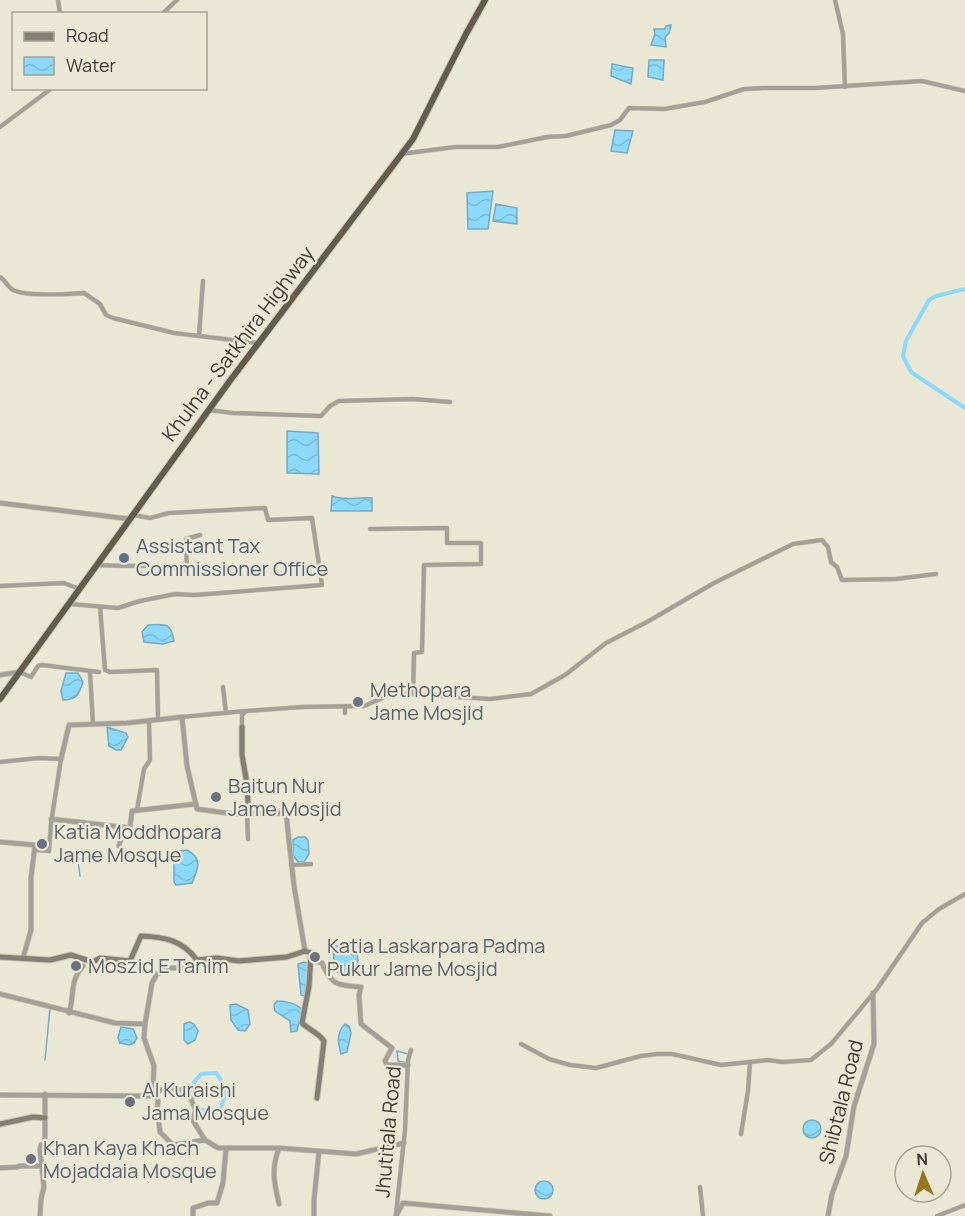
<svg xmlns="http://www.w3.org/2000/svg" width="965" height="1216" font-family="Manrope,sans-serif">
  <defs>
    <pattern id="water-waves" width="16" height="10" patternUnits="userSpaceOnUse" patternTransform="scale(1.5)"><rect width="16" height="10" fill="#8bdafe"/><path d="M0 5q4-4 8 0t8 0" fill="none" stroke="#79bcda"/></pattern>
  </defs>
  <rect width="100%" height="100%" fill="#eae7d4"/>
  <g fill="url(#water-waves)" stroke="#74abc2" stroke-width="1.5">
    <path d="M671 25 669 33 665 37 666 47 651 45 655 34 654 29H665L666 26Z"/>
    <path d="M649 60H664L663 80 648 77Z"/>
    <path d="M612 64 633 68 631 84 611 76Z"/>
    <path d="M615 130 633 131 627 153 611 151Z"/>
    <path d="M493 191 488 229H468L467 193Z"/>
    <path d="M496 204 517 208V224L493 221Z"/>
    <path d="M287 431 318 433 319 474 287 473Z"/>
    <path d="M332 496C343 501 358 497 372 498V511H331Z"/>
    <path d="M148 625C165 624 171 622 174 641L163 644 144 642 142 632Z"/>
    <path d="M66 673H78L83 682C79 694 77 700 63 700L61 691Z"/>
    <path d="M107 727 126 733 128 737 121 750H116L109 746Z"/>
    <path d="M298 837H305L308 840 309 854 304 862H298L293 855V840Z"/>
    <path d="M187 850C203 858 198 869 192 883L176 885 174 882V852Z"/>
    <path d="M349 945 357 951 358 965 351 974 341 975 335 970 333 949 336 946Z"/>
    <path d="M304 962 309 964 305 996 301 995 298 964Z"/>
    <path d="M277 1001C285 1001 297 1003 302 1010L297 1031 291 1032 290 1021 275 1011 274 1005Z"/>
    <path d="M236 1004 248 1010 250 1024 245 1031 238 1030 231 1020 230 1005Z"/>
    <path d="M189 1022 194 1024 198 1031 195 1040 188 1044 184 1040V1024Z"/>
    <path d="M345 1024 349 1026 351 1033 347 1052 341 1054C338 1043 336 1033 345 1024Z"/>
    <path d="M121 1027 133 1029 137 1038 134 1043 129 1045 120 1043 118 1038Z"/>
    <circle cx="812" cy="1129" r="9"/>
    <circle cx="544" cy="1190" r="9"/>
  </g>
  <g fill="none" stroke-linecap="round" stroke-linejoin="round">
    <g stroke="#74abc2" stroke-width="1.5">
      <path d="M78 861 80 876"/>
      <path d="M45 1060 50 1008"/>
      <path d="M407 1063 398 1061 397 1051 408 1054"/>
      <path d="M0 1127 11 1124"/>
    </g>
    <g stroke="#8bdafe" stroke-width="4">
      <path d="M965 289 936 296 929 300 906 341 903 356 911 372 965 408"/>
      <path d="M216 1073C225 1084 227 1096 220 1109 210 1111 200 1112 192 1105L194 1082 201 1074Z"/>
    </g>
    <defs>
      <g id="minor">
        <path d="M58 0 60 14"/>
        <path d="M835 0 843 34 845 87"/>
        <path d="M162 14 177 0"/>
        <path d="M0 127 52 88"/>
        <path d="M401 154 455 147H498L547 137 566 136 611 125 620 120 629 108 664 109 705 102 744 89 764 88H815L922 81 965 91"/>
        <path d="M0 277C5 280 8 287 13 290 27 297 68 294 84 293L100 304 106 315 113 318 174 333 258 343"/>
        <path d="M199 336 203 281"/>
        <path d="M209 410 233 413 321 416 330 406 339 401 413 399 450 402"/>
        <path d="M370 529 447 528V543H481V564L424 565 422 652 414 653 413 694"/>
        <path d="M97 565C127 567 158 564 187 570L186 539 200 535"/>
        <path d="M0 586 64 583 79 589"/>
        <path d="M70 604 118 608 140 601 175 594 195 595 322 585 312 518 268 520 265 508 169 513 150 518 133 515"/>
        <path d="M100 607 105 670 110 672 157 670 158 718"/>
        <path d="M19 672 31 677 38 666 42 665 99 672"/>
        <path d="M90 672 93 724"/>
        <path d="M223 687 226 713"/>
        <path d="M345 707V713"/>
        <path d="M182 717 245 711"/>
        <path d="M242 727V715L246 711 302 707 364 706 394 693 490 699 531 694 565 675 606 643 647 622 714 583 793 544 822 540 828 547 831 562 837 567 842 580 896 579 936 574"/>
        <path d="M0 762 39 758 61 759 51 823 49 851 35 850"/>
        <path d="M137 810 144 769 150 760 149 721"/>
        <path d="M247 814 248 839"/>
        <path d="M291 865 311 864"/>
        <path d="M521 1044 549 1059 570 1065 596 1068 641 1056 657 1054H672L721 1065 768 1060 782 1062 811 1060 831 1044 877 989 922 923 939 909 965 894"/>
        <path d="M741 1134 748 1091 750 1062"/>
        <path d="M700 1187 703 1216"/>
        <path d="M396 1214 405 1130 408 1060 411 1050"/>
        <path d="M937 1216 965 1205"/>
      </g>
      <g id="tertiary">
        <path d="M0 503 130 519"/>
        <path d="M0 675 19 672"/>
        <path d="M61 759 69 725 127 723 182 717 187 766 197 809 234 814 286 813 294 886 305 951"/>
        <path d="M51 819 130 828 132 811 195 804"/>
        <path d="M0 842 35 845 31 878V930L23 958"/>
        <path d="M119 846 124 827"/>
        <path d="M197 960 185 968H170L157 974 152 983 145 1024 144 1038 154 1066 153 1086 158 1101 157 1109 160 1132 173 1145 205 1140"/>
        <path d="M311 960 322 963C332 986 337 985 361 987L359 995 361 1024 392 1048 385 1061 387 1065H408"/>
        <path d="M0 994 115 1023 145 1024"/>
        <path d="M69 1013C75 994 69 982 83 966"/>
        <path d="M0 1095 155 1096"/>
        <path d="M155 1096 160 1090C169 1089 183 1087 189 1096 192 1100 193 1106 196 1110L192 1119 205 1140 218 1148H279L356 1154 404 1143"/>
        <path d="M0 1168 17 1167 20 1166H42"/>
        <path d="M279 1204C274 1182 271 1170 279 1148"/>
        <path d="M40 1216 41 1199 44 1187 40 1150 41 1145 45 1143V1094"/>
        <path d="M193 1216V1208L208 1203H217L223 1183 226 1149"/>
        <path d="M314 1216V1200L319 1151"/>
        <path d="M396 1216 403 1203 550 1216"/>
        <path d="M828 1216 832 1194 846 1156 854 1106 874 1044 873 993"/>
      </g>
      <g id="secondary">
        <path d="M242 727V755L246 778 249 814"/>
        <path d="M0 957 50 960 71 955 93 962 100 958 130 961 141 936C165 937 182 940 197 960L217 958 239 961 287 957 305 951 311 953 309 986 302 1023C309 1030 319 1033 324 1041L317 1098"/>
        <path d="M0 1124 33 1117 45 1118"/>
      </g>
      <path id="trunk" d="M0 699 229 382 413 139 466 34 485 0"/>
    </defs>
    <use href="#minor" stroke="#c7c5b4" stroke-width="5"/>
    <use href="#tertiary" stroke="#c7c5b4" stroke-width="6"/>
    <use href="#secondary" stroke="#c7c5b4" stroke-width="7"/>
    <use href="#trunk" stroke="#c7c5b4" stroke-width="8"/>
    <use href="#minor" stroke="#a4a098" stroke-width="4"/>
    <use href="#tertiary" stroke="#a4a098" stroke-width="4.5"/>
    <use href="#secondary" stroke="#847e73" stroke-width="5"/>
    <use href="#trunk" stroke="#635c4e" stroke-width="6"/>
  </g>
  <circle fill="#5c6f8a" stroke="#eae7d4" stroke-width="2" cx="124" cy="558" r="6"/>
  <g fill="#6b7280" stroke="#eae7d4" stroke-width="2">
    <circle cx="358" cy="702" r="6"/>
    <circle cx="216" cy="797" r="6"/>
    <circle cx="42" cy="844" r="6"/>
    <circle cx="315" cy="957" r="6"/>
    <circle cx="76" cy="966" r="6"/>
    <circle cx="130" cy="1102" r="6"/>
    <circle cx="31" cy="1159" r="6"/>
  </g>
  <g text-anchor="middle" stroke-width="4.5" stroke-linejoin="round" paint-order="stroke">
    <g font-size="20" fill="#3d3c35" stroke="#eae7d4">
      <text transform="translate(238 344) rotate(-53)" y="7">Khulna - Satkhira Highway</text>
      <text transform="translate(841 1102) rotate(-76)" y="7">Shibtala Road</text>
      <text transform="translate(388 1132) rotate(-85)" y="7">Jhutitala Road</text>
    </g>
    <g font-size="20" fill="#4e5e75" stroke="#eae7d4" text-anchor="start">
      <text x="136" y="553">Assistant Tax<tspan x="136" dy="23">Commissioner Office</tspan></text>
    </g>
    <g font-size="20" fill="#5b616d" stroke="#eae7d4" text-anchor="start">
      <text x="370" y="697">Methopara<tspan x="370" dy="23">Jame Mosjid</tspan></text>
      <text x="228" y="793">Baitun Nur<tspan x="228" dy="23">Jame Mosjid</tspan></text>
      <text x="54" y="839">Katia Moddhopara<tspan x="54" dy="23">Jame Mosque</tspan></text>
      <text x="327" y="953">Katia Laskarpara Padma<tspan x="327" dy="23">Pukur Jame Mosjid</tspan></text>
      <text x="88" y="973">Moszid E Tanim</text>
      <text x="142" y="1097">Al Kuraishi<tspan x="142" dy="23">Jama Mosque</tspan></text>
      <text x="43" y="1155">Khan Kaya Khach<tspan x="43" dy="23">Mojaddaia Mosque</tspan></text>
    </g>
  </g>
  <rect x="12" y="12" width="195" height="78" fill="#eae7d4" stroke="#a5a394" stroke-width="1.5"/>
  <rect x="24" y="32" width="30" height="9" fill="#847e73" stroke="#a5a394" stroke-width="1.5"/>
  <text x="66" y="42" font-size="18" fill="#3d3c35">Road</text>
  <rect x="24" y="57" width="30" height="18" fill="url(#water-waves)" stroke="#a5a394" stroke-width="1.5"/>
  <text x="66" y="72" font-size="18" fill="#3d3c35">Water</text>
  <g transform="translate(923 1174) rotate(357)"><circle r="28" fill="#eae7d4" stroke="#a5a394" stroke-width="1.5"/>
  <path d="M0-4.5L10 22L0 15L-10 22Z" fill="#94761d"/>
  <text y="-9" font-size="16" font-weight="bold" text-anchor="middle" fill="#3d3c35">N</text>
  </g>
</svg>
